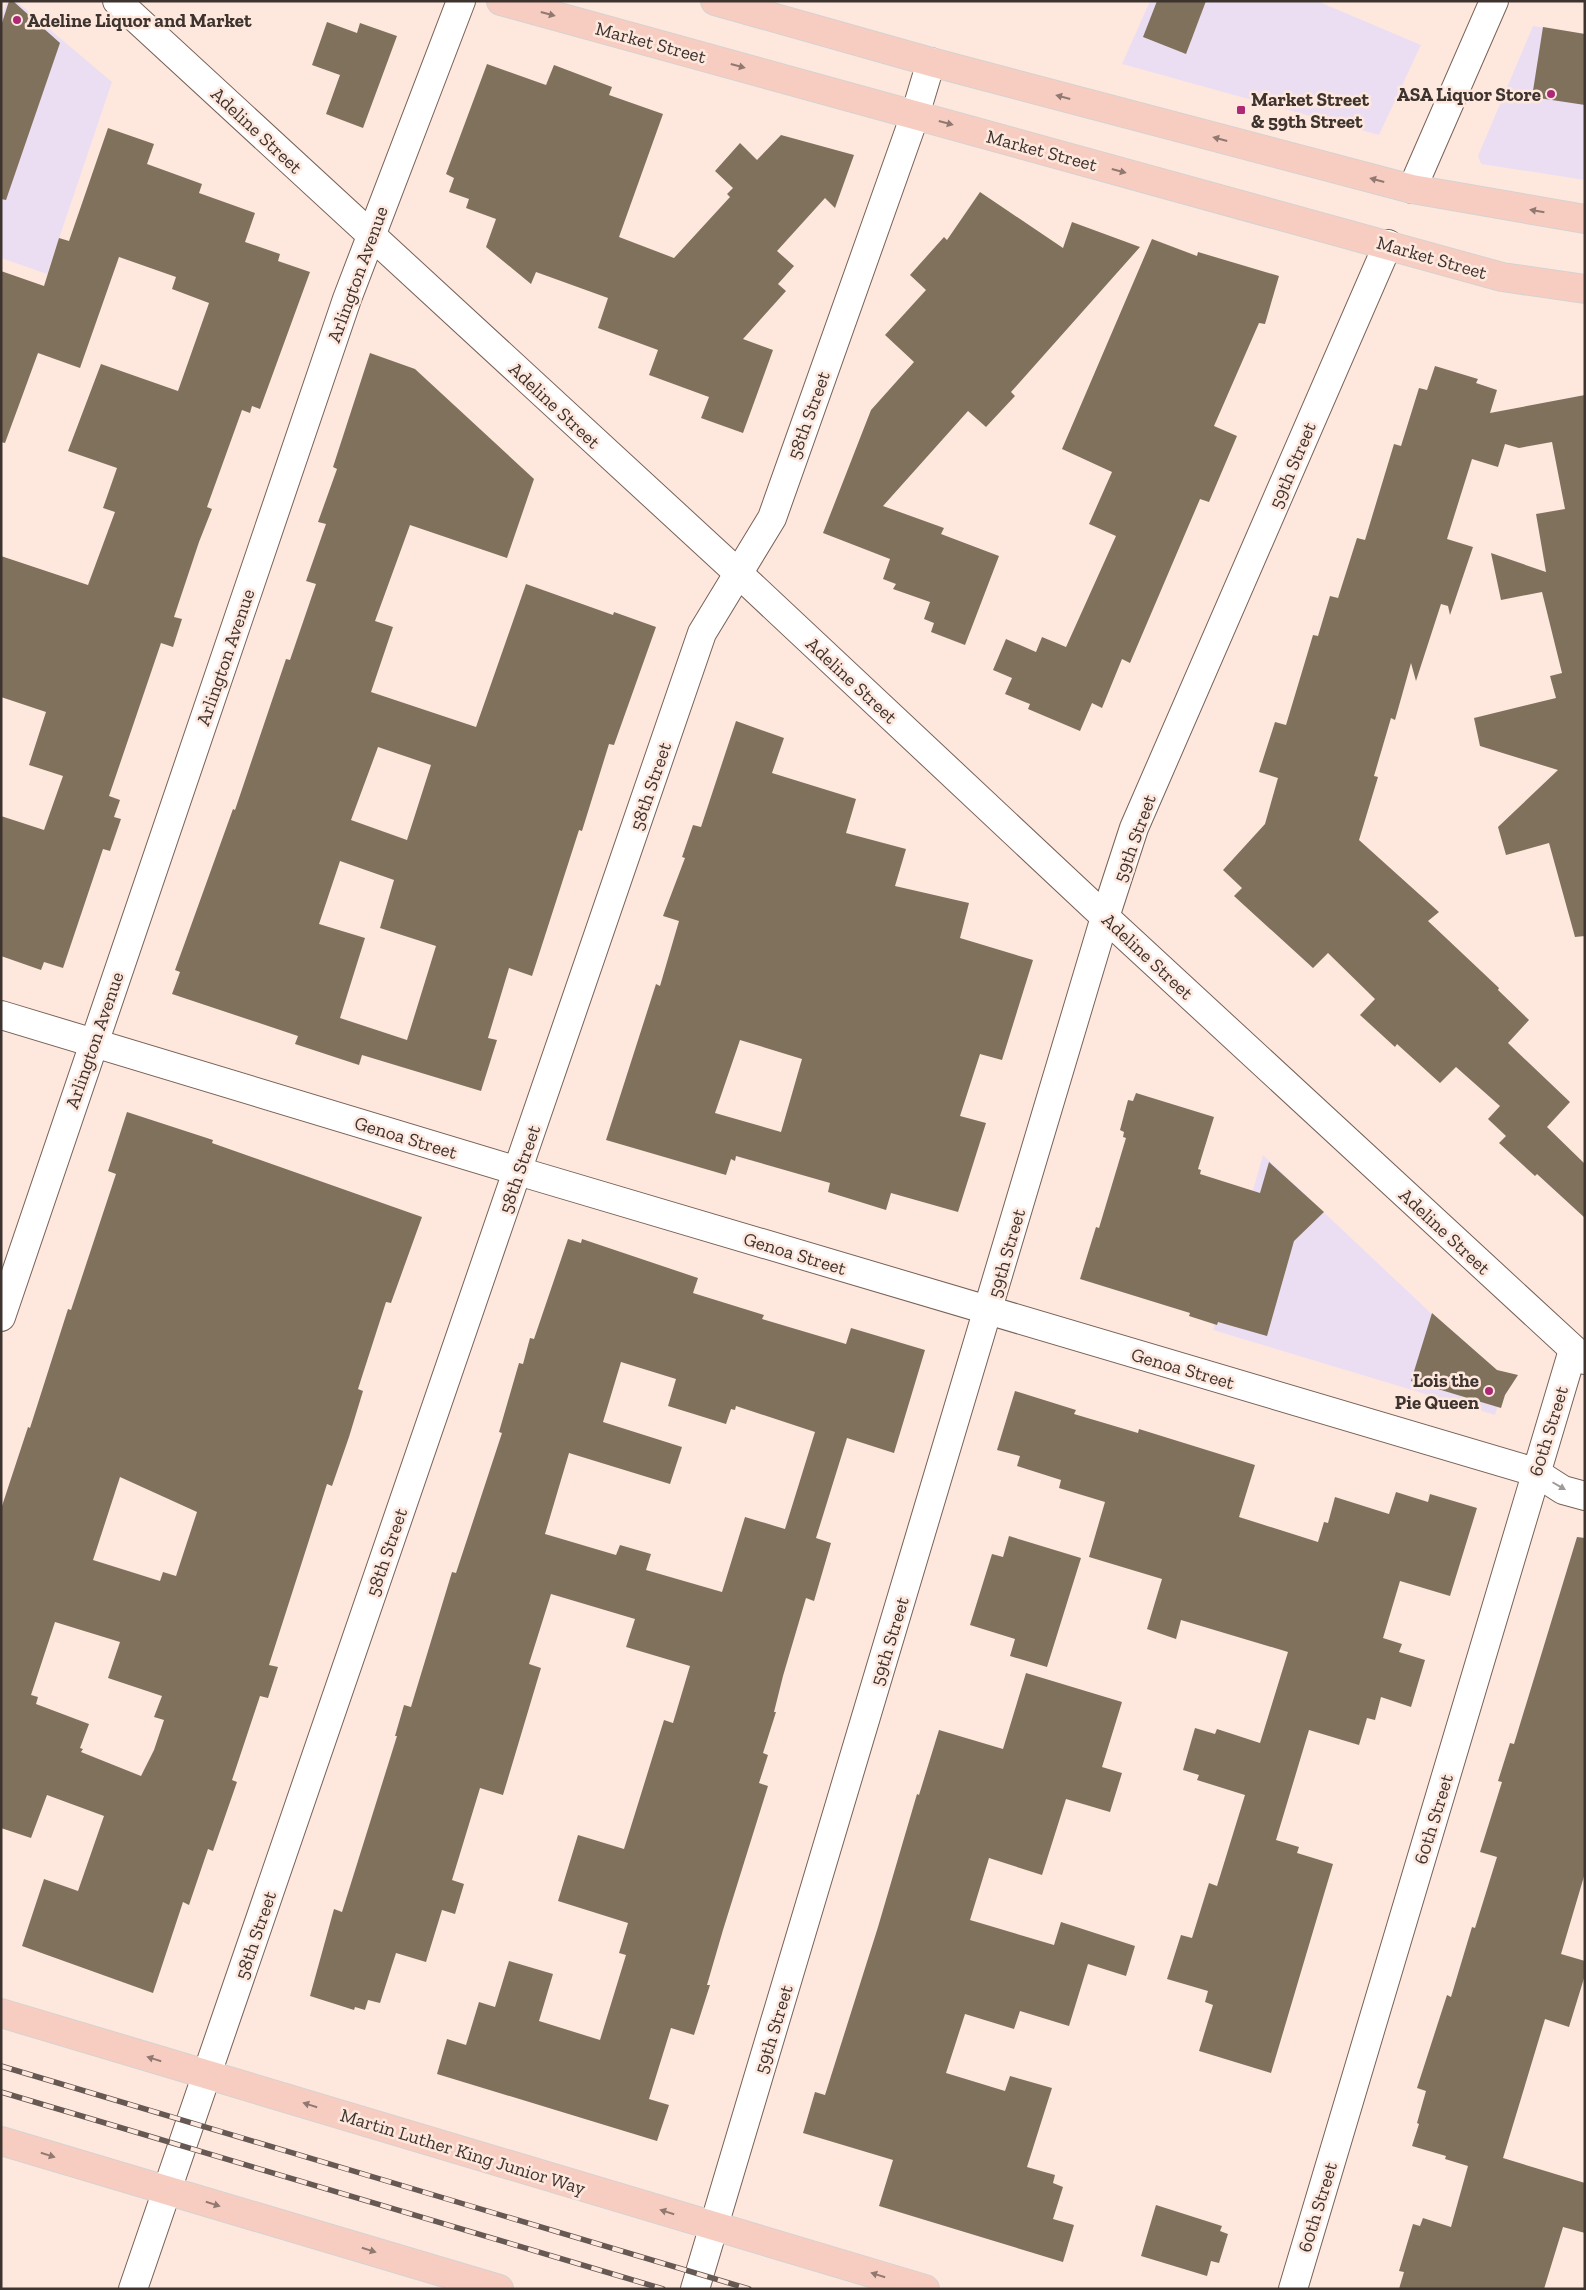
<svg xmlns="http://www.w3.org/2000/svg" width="1586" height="2290" font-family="'Zilla Slab',serif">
  <rect width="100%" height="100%" fill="#fee8de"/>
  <g fill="#ebdef2">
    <path d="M7 1H16L112 82 47 274 1 258V20Z"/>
    <path d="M1150 1H1317L1421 45 1379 135 1122 64Z"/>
    <path d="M1533 26 1585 34V180L1481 164 1478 156Z"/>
    <path d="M1263 1155 1505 1383 1495 1415 1213 1330Z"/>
  </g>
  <g fill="#80715d" fill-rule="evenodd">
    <path d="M9 1H13L60 43 6 200 1 199V26Z"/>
    <path d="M1157 1H1206L1186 54 1143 37Z"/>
    <path d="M327 22 357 33 360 23 397 36 363 128 326 114 340 75 312 65Z"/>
    <path d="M1543 27 1585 34V105L1532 97Z"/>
    <path d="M487 64 546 85 554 65 612 87 609 95 663 114 619 237 674 258 730 197 727 194 733 188 715 171 740 143 757 160 781 135 854 155 835 208 825 198 777 251 794 266 778 284 786 291 743 339 773 350 743 433 701 418 709 397 649 375 658 350 598 328 608 298 536 272 531 284 486 247 496 219 466 208 469 199 449 192 454 178 446 174Z"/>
    <path d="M108 128 154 144 147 164 202 184 199 193 255 213 245 242 280 254 278 261 310 272 260 409 252 406 250 413 242 410 207 507 212 509 199 542 174 617 182 619 173 647 161 643 109 796 120 800 114 817 121 819 110 851 103 849 63 968 44 962 41 970 1 956V816L44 830 63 776 29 765 46 712 1 697V556L88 585 115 512 103 508 117 468 68 451 101 364 178 391 209 303 172 289 176 277 119 257 80 368 38 353 5 443 1 442V271L44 286 59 238 69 241Z"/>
    <path d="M980 192 1063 248 1072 222 1140 247 1011 392 1015 396 986 427 968 411 883 506 944 528 941 534 999 556 965 645 931 632 934 623 924 619 930 602 893 589 896 584 883 579 890 559 823 533 871 410 914 362 885 335 926 290 910 275 944 237 947 240Z"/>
    <path d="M1152 239 1197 256 1198 252 1279 276 1265 324 1259 323 1214 426 1237 436 1209 502 1200 499 1130 663 1122 659 1102 708 1092 703 1080 731 1028 709 1030 704 1005 694 1012 678 993 670 1006 639 1036 652 1042 637 1066 647 1116 536 1089 524 1112 472 1062 449Z"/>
    <path d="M370 353 415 369 534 479 507 558 410 525 375 621 393 627 371 692 476 727 526 584 613 615 614 612 656 627 614 745 609 744 582 831 579 830 532 976 509 968 488 1038 497 1040 481 1091 362 1055 359 1065 295 1044 298 1036 172 994 180 972 175 970 233 809 235 810 286 659 290 660 316 584 306 581 326 524 318 522 337 469 333 467ZM378 747 431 765 407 840 351 820ZM340 861 394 880 380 928 436 946 407 1040 340 1018 365 938 319 924Z"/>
    <path d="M1435 366 1478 379 1476 383 1497 390 1490 413 1585 395V936L1575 937 1549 843 1506 855 1498 827 1558 770 1480 746 1474 718 1556 698 1550 676 1562 673 1542 592 1501 600 1491 553 1546 572 1536 514 1565 509 1552 442 1519 448 1505 444 1498 467 1472 459 1447 539 1473 547 1450 615 1448 606 1441 604 1416 681 1411 663 1395 720 1391 718 1374 776 1378 777 1359 840 1439 912 1428 921 1499 988 1498 990 1529 1020 1508 1043 1570 1102 1547 1127 1585 1164V1218L1537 1174 1535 1176 1499 1143 1506 1136 1488 1119 1500 1106 1456 1067 1440 1083 1397 1044 1395 1047 1360 1015 1375 999 1328 953 1313 968 1234 896 1242 888 1223 870 1265 824 1278 778 1259 772 1275 722 1286 725 1313 635 1318 636 1330 596 1338 598 1357 538 1365 540 1394 444 1401 446 1419 388 1427 390Z"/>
    <path d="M736 721 784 738 772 773 856 799 846 833 906 849 895 886 969 903 960 938 1033 960 1002 1060 980 1054 960 1116 986 1123 958 1212 891 1193 886 1210 828 1192 830 1183 736 1156 735 1161 731 1159 726 1175 606 1140 656 984 660 986 679 921 663 916 685 858 682 857 693 825 701 827ZM740 1040 802 1059 781 1132 715 1113Z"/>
    <path d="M1136 1093 1214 1117 1198 1169 1201 1170 1200 1174 1260 1193 1269 1162 1324 1212 1294 1241 1267 1336 1218 1322 1217 1325 1189 1316 1190 1313 1080 1279 1096 1227 1099 1228 1126 1138 1123 1137 1124 1132 1120 1130 1128 1100 1133 1101Z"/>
    <path d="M127 1112 213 1140 212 1143 422 1217 391 1303 386 1302 358 1389 363 1391 349 1437 332 1486 327 1484 269 1665 278 1667 268 1698 260 1696 232 1780 237 1782 213 1851 208 1849 189 1905 183 1902 153 1993 22 1946 44 1879 78 1891 104 1816 47 1795 31 1838 1 1828V1509L28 1427 30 1428 68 1309 71 1310 116 1174 108 1171ZM120 1477 197 1512 176 1576 163 1572 160 1581 93 1560ZM55 1622 120 1642 108 1678 162 1696 154 1717 164 1720 154 1750 141 1776 81 1752 83 1749 80 1748 89 1724 36 1704 38 1697 31 1695Z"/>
    <path d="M568 1239 581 1243 582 1239 698 1278 693 1293 764 1315 762 1319 846 1344 851 1328 925 1350 894 1453 847 1438 816 1538 831 1543 814 1601 806 1598 783 1676 774 1712H776L763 1753 768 1755 759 1783 768 1786 723 1930 707 1985H710L694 2035 671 2028 649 2099 669 2105 657 2141 437 2074 447 2039 466 2045 479 2002 495 2007 509 1961 553 1974 539 2021 600 2040 626 1955 619 1953 628 1923 558 1901 578 1835 624 1849 664 1720 673 1723 690 1666 626 1647 635 1619 551 1594 529 1664 541 1668 503 1795 480 1788 452 1880 464 1884 455 1914 442 1910 426 1962 396 1953 380 2003 368 2000 365 2010 355 2007 354 2010 310 1996 334 1909 342 1912 397 1736H395L404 1705 411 1707 452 1572 456 1573 502 1433 499 1432 519 1363 523 1364 530 1338 534 1339ZM621 1362 676 1379 668 1406 726 1424 731 1409 735 1410 736 1406 815 1432 785 1529 745 1517 722 1592 646 1570 651 1554 620 1545 616 1555 545 1534 569 1453 670 1484 682 1447 603 1422Z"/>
    <path d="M1432 1313 1497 1370 1518 1375 1505 1395 1501 1408 1411 1381Z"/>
    <path d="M1015 1391 1076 1410 1074 1414 1138 1433 1139 1429 1255 1465 1239 1517 1318 1542 1324 1522 1328 1523 1335 1497 1389 1514 1396 1492 1428 1502 1430 1494 1477 1508 1450 1596 1400 1581 1383 1638 1402 1644 1399 1652 1425 1660 1411 1707 1381 1697 1375 1720 1367 1718 1359 1745 1309 1730 1276 1840 1299 1847 1297 1853 1333 1864 1271 2073 1199 2051 1213 2005 1205 2002 1208 1991 1167 1979 1181 1935 1192 1938 1209 1883 1217 1886 1245 1795 1197 1780 1199 1775 1183 1770 1195 1728 1215 1734 1217 1729 1260 1743 1288 1652 1181 1620 1176 1639 1147 1629 1162 1579 1089 1557 1105 1502 1059 1488 1061 1480 1017 1466 1020 1456 997 1450Z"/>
    <path d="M1009 1536 1081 1558 1047 1667 1010 1656 1015 1639 970 1625 992 1554 1003 1557Z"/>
    <path d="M1577 1537 1585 1538V1873L1561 1954 1585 1961V1975L1569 2027 1545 2019 1503 2158 1585 2183V2233L1563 2227 1544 2289H1399L1404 2272 1399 2271 1413 2224 1420 2226 1423 2218 1451 2227 1468 2166 1445 2159 1446 2156 1412 2146 1419 2124 1417 2123 1426 2091 1417 2088 1447 1995 1451 1997 1472 1927 1475 1928 1497 1857 1480 1852 1502 1782 1498 1781 1510 1743 1514 1744Z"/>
    <path d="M1026 1673 1122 1702 1102 1767 1122 1773 1110 1812 1066 1799 1042 1875 989 1858 970 1920 1054 1945 1061 1922 1135 1946 1126 1976 1088 1964 1069 2026 1020 2011 1014 2029 965 2014 946 2073 1005 2091 1010 2076 1052 2088 1027 2167 1055 2175 1053 2183 1063 2187 1053 2219 1074 2225 1063 2262 879 2206 893 2160 803 2133 815 2092 825 2095 878 1927 917 1794 919 1795 939 1730 1003 1749Z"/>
    <path d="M1156 2205 1222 2226 1220 2231 1228 2234 1219 2263 1211 2261 1207 2276 1141 2256Z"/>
  </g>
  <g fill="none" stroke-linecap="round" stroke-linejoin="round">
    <defs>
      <g id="minor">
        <path d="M117 1 738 573 1105 917 1585 1360"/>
        <path d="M1412 189 1494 1"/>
        <path d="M1 1015 518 1171 1535 1472 1563 1490 1585 1496"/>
        <path d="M1 1317 347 299 461 1"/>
        <path d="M133 2289 702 633 772 518 915 115 931 62"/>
        <path d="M695 2289 1105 917 1134 828 1388 244"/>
        <path d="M1293 2289 1573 1350"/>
      </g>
      <g id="major">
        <path d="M501 1 1502 277 1585 289"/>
        <path d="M715 1 931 62 1412 189 1585 219"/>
        <path d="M1 2013 925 2289"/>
        <path d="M1 2141 499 2289"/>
      </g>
    </defs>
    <use href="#minor" stroke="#786156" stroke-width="30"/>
    <use href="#major" stroke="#d5d2d1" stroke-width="30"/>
    <use href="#minor" stroke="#fff" stroke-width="28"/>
    <use href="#major" stroke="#f7cdc1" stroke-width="28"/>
    <defs>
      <g id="rail">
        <path d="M1 2066 749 2289"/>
        <path d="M1 2092 663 2289"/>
      </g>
    </defs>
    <use href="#rail" stroke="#665953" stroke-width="5.5"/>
    <use href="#rail" stroke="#fee8de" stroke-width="4" stroke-dasharray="11" stroke-linecap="butt"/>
  </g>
  <defs><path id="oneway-solid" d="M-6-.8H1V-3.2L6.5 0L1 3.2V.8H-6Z" transform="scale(1.25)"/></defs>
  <g fill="#917971">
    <use href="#oneway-solid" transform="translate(548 14) rotate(15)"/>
    <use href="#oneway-solid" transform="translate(738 66) rotate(15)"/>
    <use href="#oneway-solid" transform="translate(1063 97) rotate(-165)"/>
    <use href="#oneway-solid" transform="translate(946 123) rotate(15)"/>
    <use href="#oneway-solid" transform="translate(1220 139) rotate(-165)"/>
    <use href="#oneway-solid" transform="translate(1119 171) rotate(15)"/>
    <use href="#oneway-solid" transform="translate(1377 180) rotate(-165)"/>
    <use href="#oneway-solid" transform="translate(1537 211) rotate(-170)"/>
    <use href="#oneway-solid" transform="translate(154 2059) rotate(-163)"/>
    <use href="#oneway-solid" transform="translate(310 2105) rotate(-163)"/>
    <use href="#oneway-solid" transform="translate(48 2155) rotate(17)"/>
    <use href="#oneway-solid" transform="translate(213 2204) rotate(17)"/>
    <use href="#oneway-solid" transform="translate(667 2212) rotate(-163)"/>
    <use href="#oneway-solid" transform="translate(369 2250) rotate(17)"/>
    <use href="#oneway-solid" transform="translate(878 2275) rotate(-163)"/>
  </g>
  <use fill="#9e9a97" href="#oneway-solid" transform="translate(1559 1486) rotate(30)"/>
  <g fill="#ab2975" stroke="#fee8de" stroke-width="2">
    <circle cx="17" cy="20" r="5"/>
    <circle cx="1551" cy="94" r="5"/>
    <rect x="1236" y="105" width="10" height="10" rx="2.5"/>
    <circle cx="1489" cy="1391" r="5"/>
  </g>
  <g text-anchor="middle" stroke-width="5" stroke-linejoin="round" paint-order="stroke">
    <g font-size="19" font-weight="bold" fill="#3e342f" stroke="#fee8de" text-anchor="start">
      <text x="27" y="27">Adeline Liquor and Market</text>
      <text x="1541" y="101" text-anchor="end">ASA Liquor Store</text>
      <text x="1251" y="106">Market Street<tspan x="1251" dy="22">&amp; 59th Street</tspan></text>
      <text x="1479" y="1387" text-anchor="end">Lois the<tspan x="1479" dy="22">Pie Queen</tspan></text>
    </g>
    <g font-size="19" fill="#3e342f" stroke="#fee8de">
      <text transform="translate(651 42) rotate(15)" y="7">Market Street</text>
      <text transform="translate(257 130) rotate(43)" y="7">Adeline Street</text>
      <text transform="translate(1042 150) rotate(15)" y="7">Market Street</text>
      <text transform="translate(1432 257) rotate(16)" y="7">Market Street</text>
      <text transform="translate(357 274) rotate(-70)" y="7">Arlington Avenue</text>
      <text transform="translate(555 405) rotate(43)" y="7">Adeline Street</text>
      <text transform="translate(808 415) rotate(-70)" y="7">58th Street</text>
      <text transform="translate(1292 465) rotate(-67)" y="7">59th Street</text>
      <text transform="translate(225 657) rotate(-71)" y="7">Arlington Avenue</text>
      <text transform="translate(852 680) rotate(43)" y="7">Adeline Street</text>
      <text transform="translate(650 786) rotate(-71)" y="7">58th Street</text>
      <text transform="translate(1134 838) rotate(-70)" y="7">59th Street</text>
      <text transform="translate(1148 956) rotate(43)" y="7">Adeline Street</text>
      <text transform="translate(94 1040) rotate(-71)" y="7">Arlington Avenue</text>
      <text transform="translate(406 1137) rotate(17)" y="7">Genoa Street</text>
      <text transform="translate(519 1169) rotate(-71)" y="7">58th Street</text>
      <text transform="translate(1445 1231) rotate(43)" y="7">Adeline Street</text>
      <text transform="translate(795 1253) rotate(17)" y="7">Genoa Street</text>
      <text transform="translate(1006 1253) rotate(-74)" y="7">59th Street</text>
      <text transform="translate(1183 1368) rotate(16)" y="7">Genoa Street</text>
      <text transform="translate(1548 1431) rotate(-73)" y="7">60th Street</text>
      <text transform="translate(386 1552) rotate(-71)" y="7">58th Street</text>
      <text transform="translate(889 1641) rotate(-73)" y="7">59th Street</text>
      <text transform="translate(1433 1819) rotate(-73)" y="7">60th Street</text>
      <text transform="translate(255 1935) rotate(-71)" y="7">58th Street</text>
      <text transform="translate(773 2029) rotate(-73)" y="7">59th Street</text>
      <text transform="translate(463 2151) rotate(17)" y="7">Martin Luther King Junior Way</text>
      <text transform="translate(1317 2207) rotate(-73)" y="7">60th Street</text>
    </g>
  </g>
  <rect width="1586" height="2290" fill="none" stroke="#3e342f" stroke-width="5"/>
</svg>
